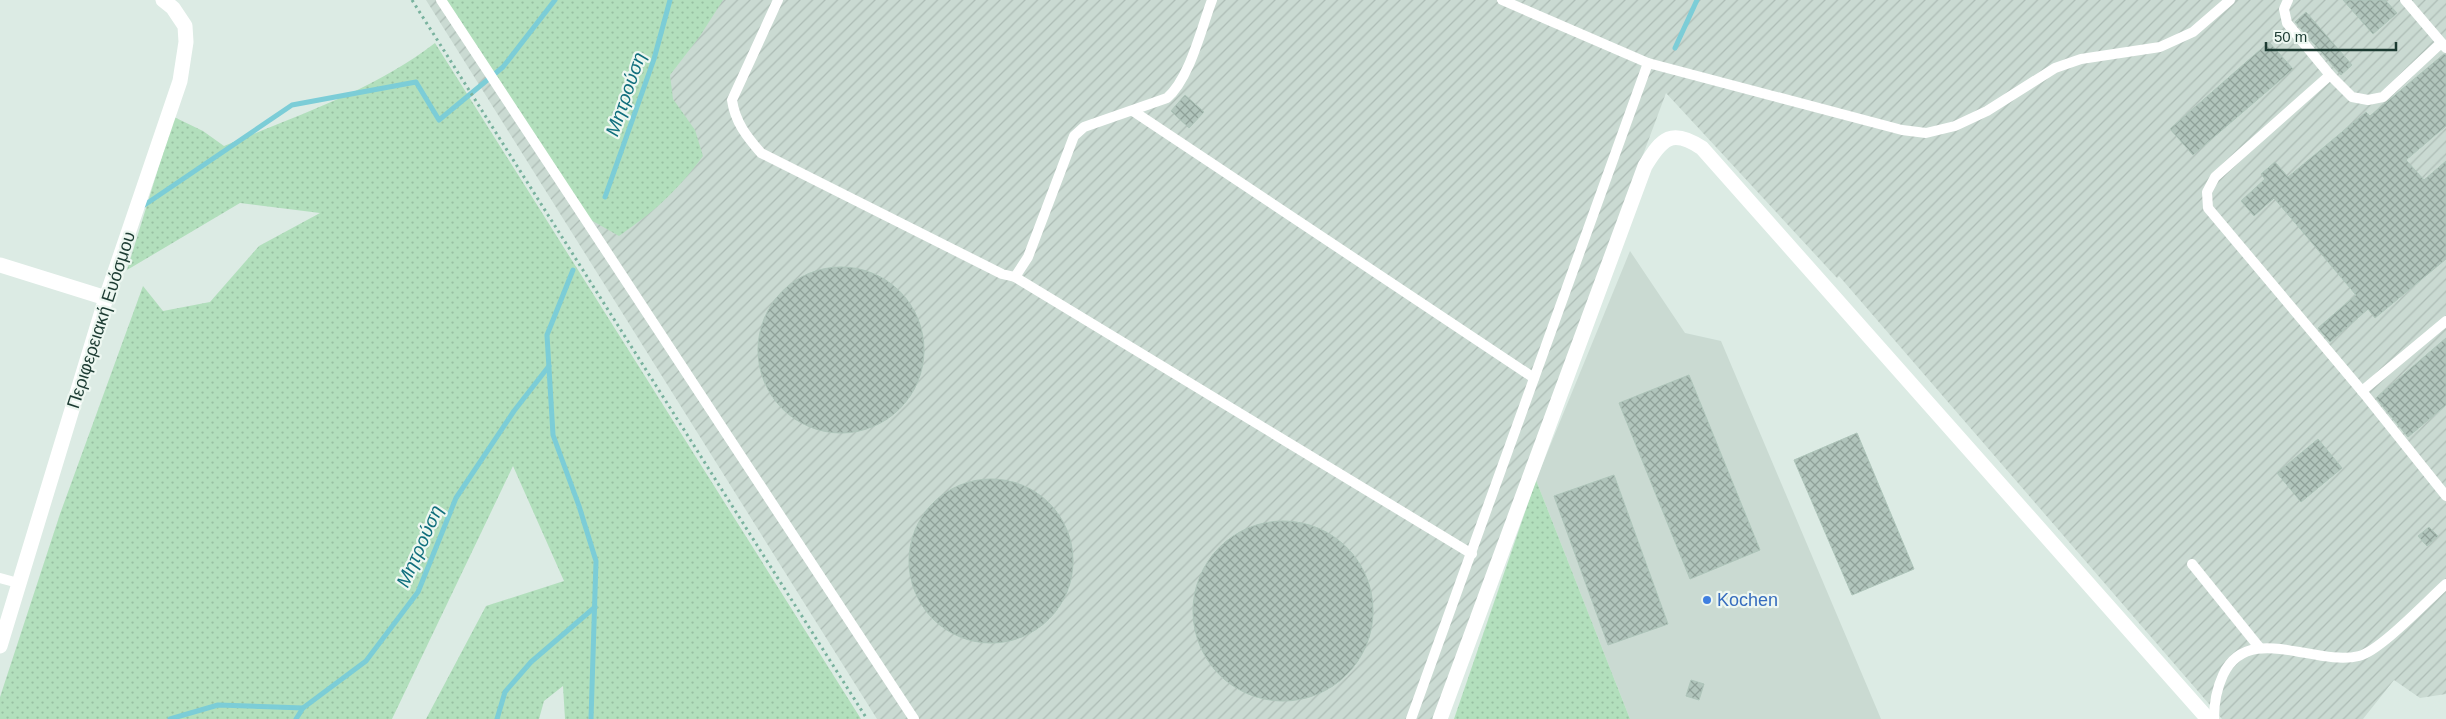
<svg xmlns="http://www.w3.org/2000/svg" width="2446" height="719" font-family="Arial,sans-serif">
  <defs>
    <pattern id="industrial-furrows" width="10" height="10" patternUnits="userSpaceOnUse" patternTransform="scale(1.25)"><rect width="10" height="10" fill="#cadad2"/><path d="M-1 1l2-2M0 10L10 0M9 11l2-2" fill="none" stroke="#adbcb5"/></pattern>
    <pattern id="grass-dots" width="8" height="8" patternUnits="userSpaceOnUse" patternTransform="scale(1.25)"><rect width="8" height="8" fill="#b2dfbc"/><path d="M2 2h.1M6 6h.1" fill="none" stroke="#98c0a2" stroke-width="1.8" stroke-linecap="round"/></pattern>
    <pattern id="building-cross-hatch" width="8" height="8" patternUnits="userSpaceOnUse" patternTransform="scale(1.25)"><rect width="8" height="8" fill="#b1c5bc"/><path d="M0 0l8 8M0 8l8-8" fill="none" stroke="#8fa199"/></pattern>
  </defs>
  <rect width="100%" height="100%" fill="#dcebe4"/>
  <path fill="#cadad2" d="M1630 251 1685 333 1721 341 1881 719H1630L1536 480Z"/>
  <path fill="url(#industrial-furrows)" d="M426 0H2446V694L2420 698 2394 680 2363 719H2222L1839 276 1837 278 1666 93 1433 719H877Z"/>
  <g fill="url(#grass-dots)">
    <path d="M441 0H723L700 36 670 75 673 99 695 130 703 156C677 191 655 211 619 236L575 211Z"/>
    <path d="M435 43 861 719H565L563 686 544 701 539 719H426L486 606 564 581 513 466 392 719H0V697L60 514 143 286 163 311 210 302 259 246 320 213 240 203 127 270 174 117 203 131 224 146C295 116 373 91 435 43Z"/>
    <path d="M1536 480 1630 719H1454Z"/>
  </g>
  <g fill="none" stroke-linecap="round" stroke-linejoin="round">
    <g stroke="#7ccdd7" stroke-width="5">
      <path d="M1675 48 1697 0"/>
      <path d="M605 197 654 59 670 0"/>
      <path d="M143 206 292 105 416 82 439 120 503 67 555 0"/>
      <path d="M573 270 547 335 553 435 579 506 596 561 591 719"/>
      <path d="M170 719 218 705 303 708"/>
      <path d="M296 719 303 708 366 661 418 592 456 498 514 411 549 366"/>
      <path d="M497 719 505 692 531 662 595 607"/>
    </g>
  </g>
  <g fill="url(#building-cross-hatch)" stroke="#aec5ba">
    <path d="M2343 0H2385L2397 13 2373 34Z"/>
    <path d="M2306 12 2352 65 2341 75 2295 22Z"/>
    <path d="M2269 42 2293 69 2193 155 2170 129Z"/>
    <path d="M2444 54 2446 55V126L2406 160 2424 180 2446 161V259L2375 318 2368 309 2330 342 2318 328 2356 295 2274 198 2254 216 2241 201 2265 179 2261 174 2275 162 2288 177 2366 112 2370 116Z"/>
    <path d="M1185 95 1204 112 1189 128 1171 111Z"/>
    <circle cx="841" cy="350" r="83"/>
    <path d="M2446 338V405L2408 437 2376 398Z"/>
    <path d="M1689 375 1760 550 1690 579 1619 403Z"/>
    <path d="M1857 433 1914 569 1852 595 1794 460Z"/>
    <path d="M2318 439 2342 468 2301 502 2277 473Z"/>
    <path d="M1614 475 1668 624 1608 645 1554 496Z"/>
    <circle cx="991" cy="561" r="82"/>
    <circle cx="1283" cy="611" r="90"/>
    <path d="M2429 527 2438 536 2427 546 2418 536Z"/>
    <path d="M1691 680 1704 684 1699 700 1686 696Z"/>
  </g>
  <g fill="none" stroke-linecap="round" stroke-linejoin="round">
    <path stroke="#79b29e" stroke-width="3" stroke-dasharray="2.5 4" stroke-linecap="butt" d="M412 0 867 719"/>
    <g stroke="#fff" stroke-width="10">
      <path d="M441 0 914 719"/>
      <path d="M778 0 732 100C735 122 747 137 761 153L1002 274 1015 277 1028 257 1074 136 1084 127 1167 98C1190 78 1201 29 1212 0"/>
      <path d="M1502 0 1648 63"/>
      <path d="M2288 0 2284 9 2287 23 2330 75 2352 97 2368 100 2383 97 2441 43"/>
      <path d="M2405 0 2446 48"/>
      <path d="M2330 75 2215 177 2207 192 2208 208 2362 391 2446 496"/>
      <path d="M1133 111 1534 378"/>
      <path d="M1015 277 1472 554"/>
      <path d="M2362 391 2446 321"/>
      <path d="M2192 564 2259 647"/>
      <path d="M0 578 18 583"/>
      <path d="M1411 719 1648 63 1902 130 1926 133 1955 126 1987 111 2055 68 2081 59 2160 47 2193 32 2230 0"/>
      <path d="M2214 719C2214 703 2216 690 2223 675 2248 621 2315 667 2359 656 2380 651 2428 600 2446 584"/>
    </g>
    <g stroke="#fff" stroke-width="15">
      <path d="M0 265 106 298"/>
      <path d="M0 646 106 298 180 81 186 42 185 26 173 8 163 0"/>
      <path d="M1440 719 1645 166C1662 138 1672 128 1702 148L2208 719"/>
    </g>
  </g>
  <circle fill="#3f7fe0" stroke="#edf7f1" stroke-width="2" cx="1707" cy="600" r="5"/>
  <g text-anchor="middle" stroke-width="4.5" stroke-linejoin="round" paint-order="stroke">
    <g font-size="18" fill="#1c3b32" stroke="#edf7f1">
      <text transform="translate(101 320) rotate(-72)" y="6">Περιφερειακή Ευόσμου</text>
    </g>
    <g font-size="18" fill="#366cbe" stroke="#edf7f1" text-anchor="start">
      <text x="1717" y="606">Kochen</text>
    </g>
    <g font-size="19" font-style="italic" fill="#116f7d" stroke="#edf7f1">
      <text transform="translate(625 94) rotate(-71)" y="7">Μητρούση</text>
      <text transform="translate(419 546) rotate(-66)" y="7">Μητρούση</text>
    </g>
  </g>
  <path d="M2266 42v8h130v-8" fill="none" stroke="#1c3b32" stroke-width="2.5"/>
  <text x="2274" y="42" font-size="15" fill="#1c3b32" stroke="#edf7f1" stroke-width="4" paint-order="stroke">50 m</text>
</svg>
